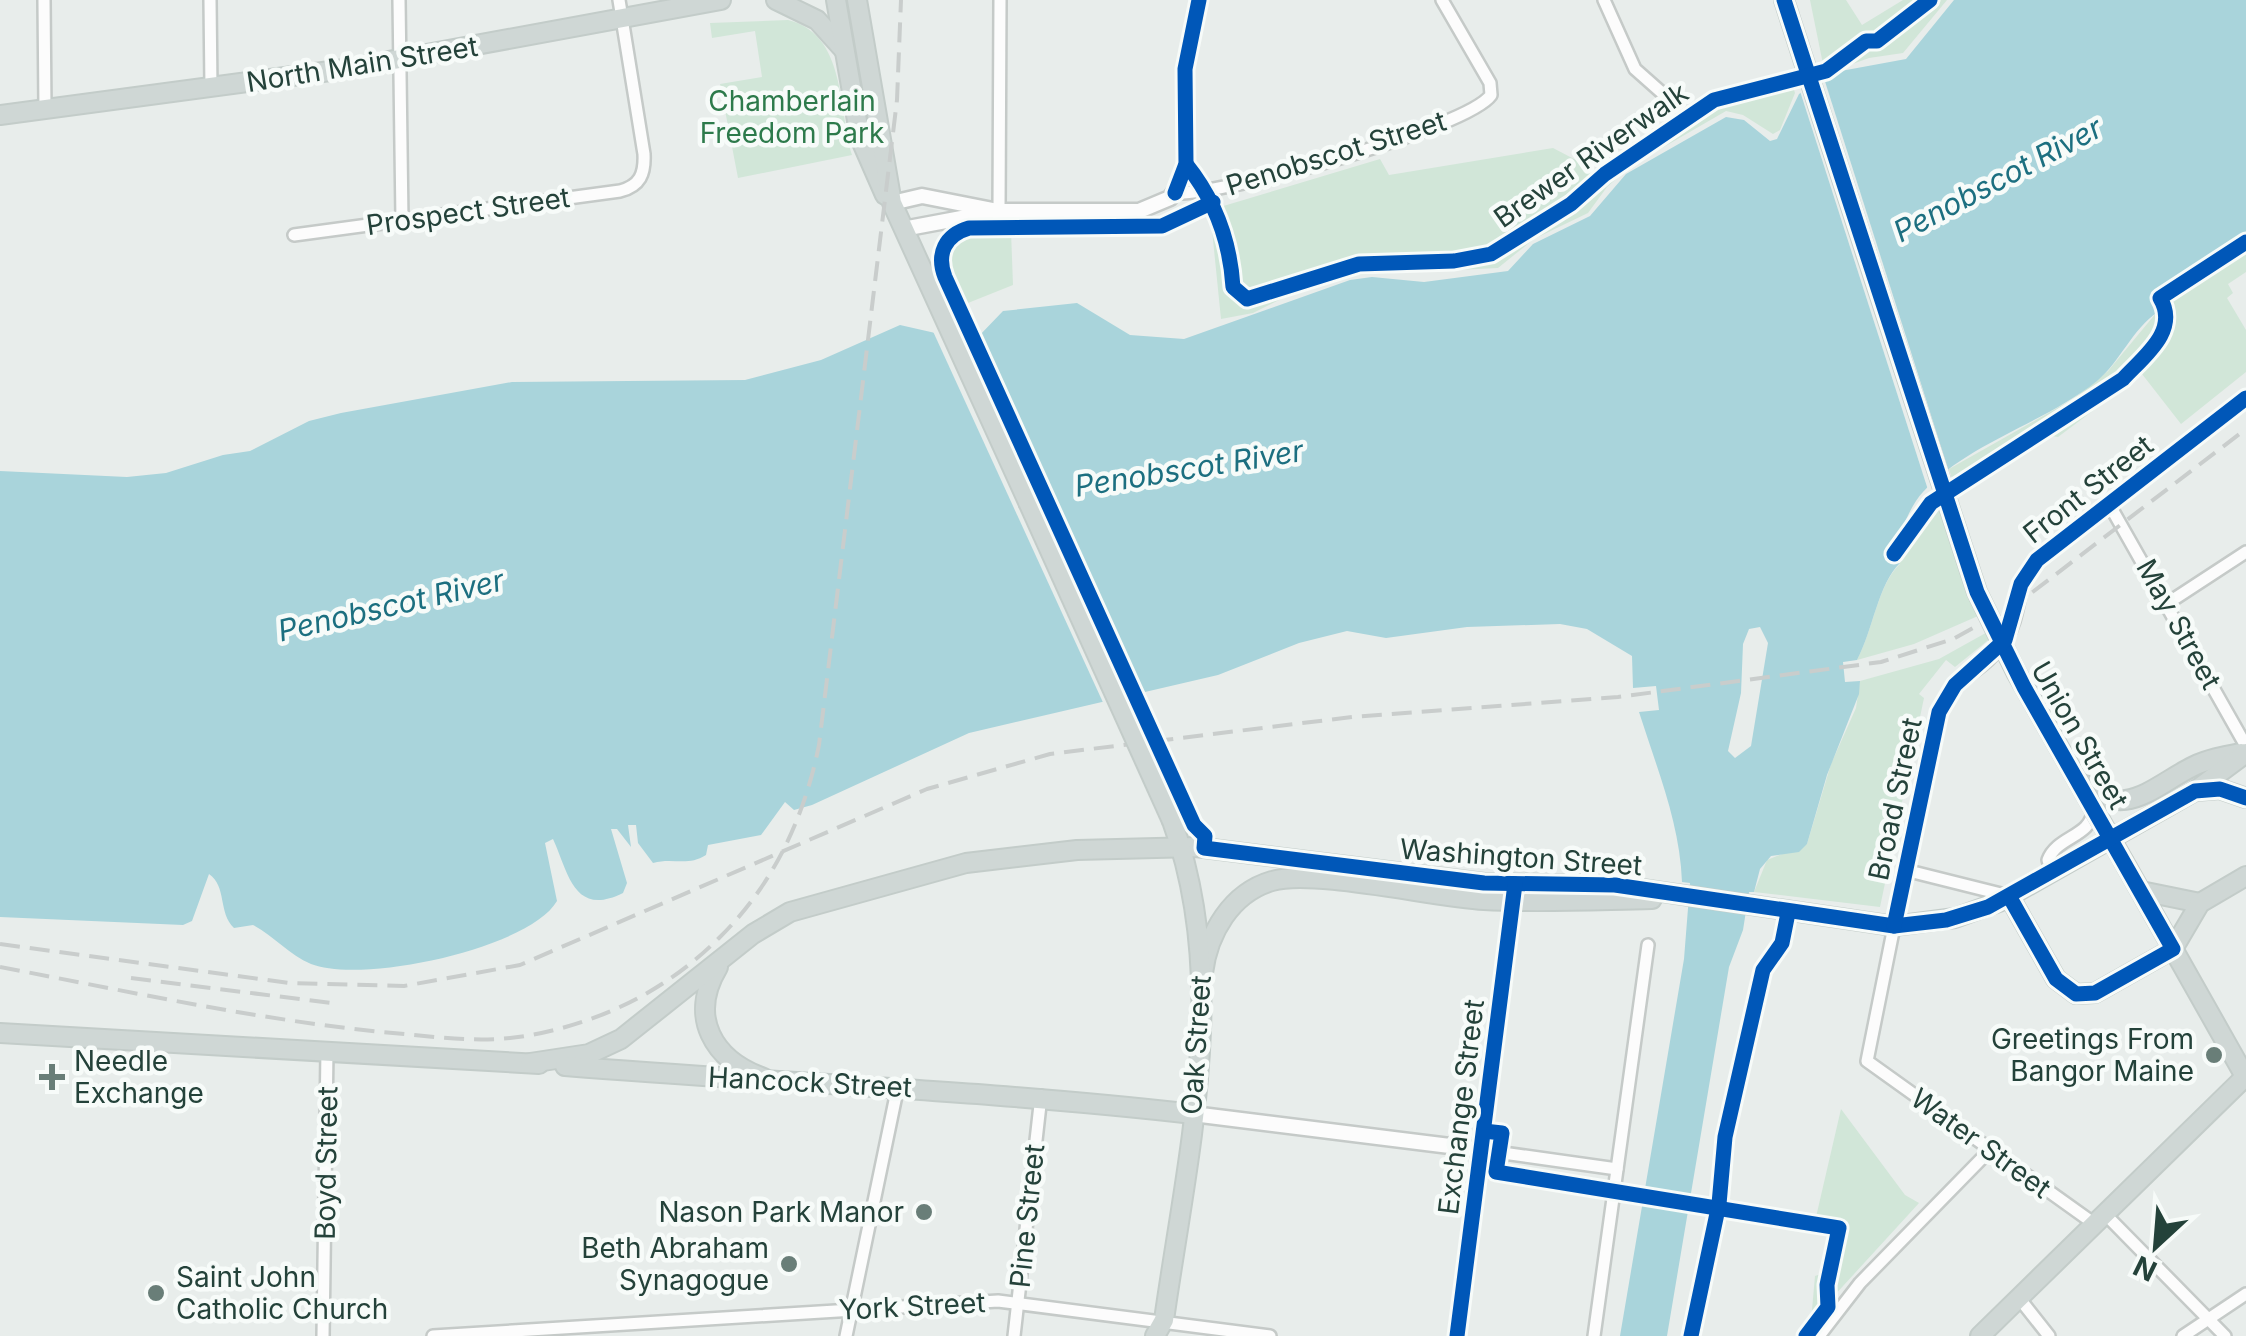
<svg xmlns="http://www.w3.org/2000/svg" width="2246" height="1336" font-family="Inter,sans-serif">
  <rect width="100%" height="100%" fill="#e8edeb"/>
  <g fill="#d1e6d8">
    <path d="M1810 0H1846L1862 25 1903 0H1947L1903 53 1869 58 1825 74Z"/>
    <path d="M788 20C846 34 838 108 852 155L738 178 720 84 762 77 755 31 712 38 710 23Z"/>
    <path d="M1788 71 1795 93 1780 130 1773 134 1743 115 1726 111 1631 166 1607 187 1588 213 1534 239 1498 268 1352 275 1299 290 1253 313 1221 319 1210 210 1380 159 1389 175 1553 148 1597 171C1665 134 1709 87 1788 71Z"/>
    <path d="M983 230 1011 231 1013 285 963 305 945 252 957 236Z"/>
    <path d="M2246 238V272L2228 284 2233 293 2227 298 2246 330V372L2181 424 2142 374 2058 437 2052 436 2005 462 1939 510 1978 616 1914 644 1857 660C1873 630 1878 584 1900 564L1890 552 1915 515 1953 482 1949 469 2073 399 2108 371 2157 312 2150 301Z"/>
    <path d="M2000 625 2002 629 1955 667 1946 660 1919 694 1924 698 1880 907 1754 892 1767 860 1807 844 1831 764 1856 708 1860 681 1939 659Z"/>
    <path d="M1841 1109 1905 1195 1919 1203 1811 1321 1815 1276 1826 1272 1835 1222 1816 1217Z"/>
  </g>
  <path fill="#a9d4db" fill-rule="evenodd" d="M1954 0H2246V238L2150 301 2158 312C2132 329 2121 361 2097 381 2045 423 1968 443 1923 492 1908 508 1902 533 1890 552L1900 563C1878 584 1873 630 1857 660L1843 662 1845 682 1860 681 1859 694 1827 775 1807 844 1799 852 1771 856 1760 869 1754 892H1749L1743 930 1729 967 1667 1336H1620L1684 959 1690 883 1682 882C1680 823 1657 769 1639 712L1659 710 1656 686 1633 688 1632 656 1587 629 1560 624 1467 627 1386 638 1347 631 1299 643 1218 675 969 733 812 805 794 810 785 802 761 835 708 845 706 855C687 867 673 857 653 863L638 843 636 825H628L631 847 617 829H611L627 883 623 893C573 918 568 871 553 839L545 843 557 901C529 949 361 984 311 964 289 955 274 936 253 925L234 928C218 913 227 886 209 874L192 921 183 925 0 917V471L127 477 166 473 223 455 250 451 309 421 341 413 512 382 745 380 821 360 900 325 966 340 978 337 1003 311 1077 303 1130 335 1184 339 1350 280 1372 277 1424 282 1508 271 1533 244 1590 216 1626 174 1726 117 1744 120 1770 141 1777 139 1799 94 1830 73 1906 59ZM1760 627 1768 643 1751 746 1735 758 1728 751 1741 693 1743 644 1749 629Z"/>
  <g fill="#e8edeb">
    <path d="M1822 72 1950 475 1929 493 1799 88Z"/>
    <path d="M931 327 973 333 1140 700 1106 709Z"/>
  </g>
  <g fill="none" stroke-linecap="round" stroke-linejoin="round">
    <defs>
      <g id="minor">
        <path d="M44 0 45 109"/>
        <path d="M210 0 211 88"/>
        <path d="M399 0 402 220"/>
        <path d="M1604 0 1635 69 1670 100"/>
        <path d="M1175 193C1221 196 1468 128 1491 95L1490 83 1442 0"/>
        <path d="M999 211 1000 0"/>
        <path d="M294 235 620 191C640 186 645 174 644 154L619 0"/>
        <path d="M2109 504 2246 746"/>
        <path d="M2168 603 2246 552"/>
        <path d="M1905 870 2009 896"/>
        <path d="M2052 872 2048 860C2057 836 2091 837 2093 811"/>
        <path d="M1482 1150 1617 1169"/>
        <path d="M2106 1215 2225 1336"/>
        <path d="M2096 1225 1867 1061 1932 737C1950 669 1976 683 2006 639 2022 614 2015 584 2037 560L2246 398"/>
        <path d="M2019 1298 2049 1336"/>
        <path d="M323 1336 327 1050"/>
        <path d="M433 1336 998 1301 1270 1336"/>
        <path d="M846 1336 898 1086"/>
        <path d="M1014 1336 1041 1096"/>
        <path d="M1594 1336 1648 945"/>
        <path d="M1691 1336 1719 1204 1725 1137 1763 970 1782 943 1788 913"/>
        <path d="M1819 1336 1860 1283 1991 1149"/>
        <path d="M2183 1336 2246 1294"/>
      </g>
      <g id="tertiary">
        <path d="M892 203 922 196 993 210"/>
        <path d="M903 229 999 211H1139L1170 198 1182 181 1186 164 1185 69 1199 0"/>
        <path d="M1193 1114 1482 1150"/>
        <path d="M1457 1336 1514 895"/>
      </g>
      <g id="primary">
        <path d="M776 0 817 20 844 50"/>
        <path d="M836 0 860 138 885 195"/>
        <path d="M857 0 892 203 1028 502"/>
        <path d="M1784 0 1866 253"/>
        <path d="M0 115 345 69 721 0"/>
        <path d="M2079 780C2124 823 2151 787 2194 766 2208 759 2225 756 2241 753"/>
        <path d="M2195 791 2220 789 2246 798"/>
        <path d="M2124 862 2246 1078"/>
        <path d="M2141 891 2200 903"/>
        <path d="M2009 896 2056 979 2076 994 2095 993 2173 949"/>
        <path d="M2173 949 2200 903 2246 876"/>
        <path d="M718 967C688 1017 713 1060 764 1078"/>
        <path d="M1203 973C1208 933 1231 893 1272 881 1313 869 1433 897 1484 900 1540 903 1597 900 1652 899"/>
        <path d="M0 1033 539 1064"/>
        <path d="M530 1063 589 1054 621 1039 753 934 790 912 966 863 1077 850 1196 847 1484 883 1615 885 1894 926 1955 918 1999 902 2195 791 2246 753"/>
        <path d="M565 1066C775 1083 984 1090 1193 1114"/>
        <path d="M1155 1336 1164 1320C1187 1156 1231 983 1172 821"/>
        <path d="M1980 1336 2246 1076"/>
      </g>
    </defs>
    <use href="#minor" stroke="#c5cac8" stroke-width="16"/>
    <use href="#tertiary" stroke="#c5cac8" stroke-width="19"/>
    <use href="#primary" stroke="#c3ccc9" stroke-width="22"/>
    <use href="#minor" stroke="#fcfcfc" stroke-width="11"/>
    <use href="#tertiary" stroke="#fcfcfc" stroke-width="14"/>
    <use href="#primary" stroke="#cfd7d5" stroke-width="18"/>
    <g stroke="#c9cdcc" stroke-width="4" stroke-dasharray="20 10" stroke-linecap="butt">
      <path d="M0 944 290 983 404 986 520 965 927 789 1050 754 1352 717 1618 697 1881 662 1953 639 2017 604 2246 429"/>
      <path d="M0 967C127 991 253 1019 382 1032 430 1036 478 1044 526 1036 600 1023 666 991 719 938 773 885 804 819 819 745L897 100 901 0"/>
      <path d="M131 978 339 1004"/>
    </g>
    <defs>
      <g id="primary-bridge">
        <path d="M1866 253 1977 592 2016 672 2124 862"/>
        <path d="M1028 502 1172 821"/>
      </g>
    </defs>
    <use href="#primary-bridge" stroke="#c3ccc9" stroke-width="22" stroke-linecap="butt"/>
    <use href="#primary-bridge" stroke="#cfd7d5" stroke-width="18"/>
    <defs>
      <g id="cycleway">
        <path d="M1784 0 1977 592 2024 687 2173 949 2095 993 2076 994 2056 979 2009 896"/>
        <path d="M1186 164C1215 200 1230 240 1233 287L1247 299 1359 264 1454 261 1491 254 1571 204 1605 174 1714 100 1826 71 1866 41H1877L1930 0"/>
        <path d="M1175 193 1186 164 1185 69 1199 0"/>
        <path d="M1213 202 1162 226 969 228C945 235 936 254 945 277L1194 825 1205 836 1204 848 1484 883 1615 885 1894 926 1946 920 1988 907 2195 791 2220 789 2246 798"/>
        <path d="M1894 554 1931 503 2123 379C2143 357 2180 331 2160 298L2246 242"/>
        <path d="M1894 926 1939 712 1955 685 2005 640 2021 584 2037 560 2246 398"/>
        <path d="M1484 1131 1502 1133 1496 1172 1839 1228 1827 1285 1828 1307 1806 1336"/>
        <path d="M1457 1336 1515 884"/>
        <path d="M1691 1336 1719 1204 1725 1137 1763 970 1782 943 1788 913"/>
      </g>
    </defs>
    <use href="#cycleway" stroke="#f7fbf9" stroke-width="21"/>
    <use href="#cycleway" stroke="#0057b8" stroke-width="15"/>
  </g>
  <g fill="#697e78" stroke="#f7fbf9" stroke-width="4">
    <circle cx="2214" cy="1055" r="10"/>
    <path d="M47 1062h10v10h10v10h-10v10h-10v-10h-10v-10h10z"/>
    <circle cx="924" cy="1212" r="10"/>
    <circle cx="789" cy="1264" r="10"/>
    <circle cx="156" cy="1293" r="10"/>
  </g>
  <g text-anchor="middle" stroke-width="9" stroke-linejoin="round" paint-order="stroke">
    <g font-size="28" fill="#24423a" stroke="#f7fbf9">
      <text transform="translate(362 64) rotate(-9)" y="10">North Main Street</text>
      <text transform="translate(1336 153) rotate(-17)" y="10">Penobscot Street</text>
      <text transform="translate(1591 155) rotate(-35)" y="10">Brewer Riverwalk</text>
      <text transform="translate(468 211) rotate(-8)" y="10">Prospect Street</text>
      <text transform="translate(2088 489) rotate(-38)" y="10">Front Street</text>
      <text transform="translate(2179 624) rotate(61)" y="10">May Street</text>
      <text transform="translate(2080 735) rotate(60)" y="10">Union Street</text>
      <text transform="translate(1895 799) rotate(-78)" y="10">Broad Street</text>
      <text transform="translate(1521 857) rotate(4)" y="10">Washington Street</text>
      <text transform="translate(1196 1045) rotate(-86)" y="10">Oak Street</text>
      <text transform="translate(810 1082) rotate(3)" y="10">Hancock Street</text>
      <text transform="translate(1461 1107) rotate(-83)" y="10">Exchange Street</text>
      <text transform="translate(1981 1143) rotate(36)" y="10">Water Street</text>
      <text transform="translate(326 1163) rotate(-89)" y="10">Boyd Street</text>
      <text transform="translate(1027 1216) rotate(-84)" y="10">Pine Street</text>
      <text transform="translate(912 1306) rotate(-3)" y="10">York Street</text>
    </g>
    <g font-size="28" fill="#2d7a4b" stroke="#f7fbf9">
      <text x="792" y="111">Chamberlain<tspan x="792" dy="32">Freedom Park</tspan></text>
    </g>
    <g font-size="28" fill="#24423a" stroke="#f7fbf9" text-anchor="end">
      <text x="2194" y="1049">Greetings From<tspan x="2194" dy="32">Bangor Maine</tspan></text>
      <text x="74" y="1071" text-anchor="start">Needle<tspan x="74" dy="32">Exchange</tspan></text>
      <text x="904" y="1222">Nason Park Manor</text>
      <text x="769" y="1258">Beth Abraham<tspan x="769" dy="32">Synagogue</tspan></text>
      <text x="176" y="1287" text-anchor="start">Saint John<tspan x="176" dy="32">Catholic Church</tspan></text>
    </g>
    <g font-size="30" font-style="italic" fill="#1c6f80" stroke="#f7fbf9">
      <text transform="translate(1998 180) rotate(-28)" y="10">Penobscot River</text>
      <text transform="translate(1189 469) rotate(-9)" y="10">Penobscot River</text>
      <text transform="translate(391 606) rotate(-13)" y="10">Penobscot River</text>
    </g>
  </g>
  <g transform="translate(2156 1246) rotate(206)" stroke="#f7fbf9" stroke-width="8" paint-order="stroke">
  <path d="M0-8L18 38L0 25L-18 38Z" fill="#24423a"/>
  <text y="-15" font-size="28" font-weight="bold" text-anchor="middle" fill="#24423a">N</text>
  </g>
</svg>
